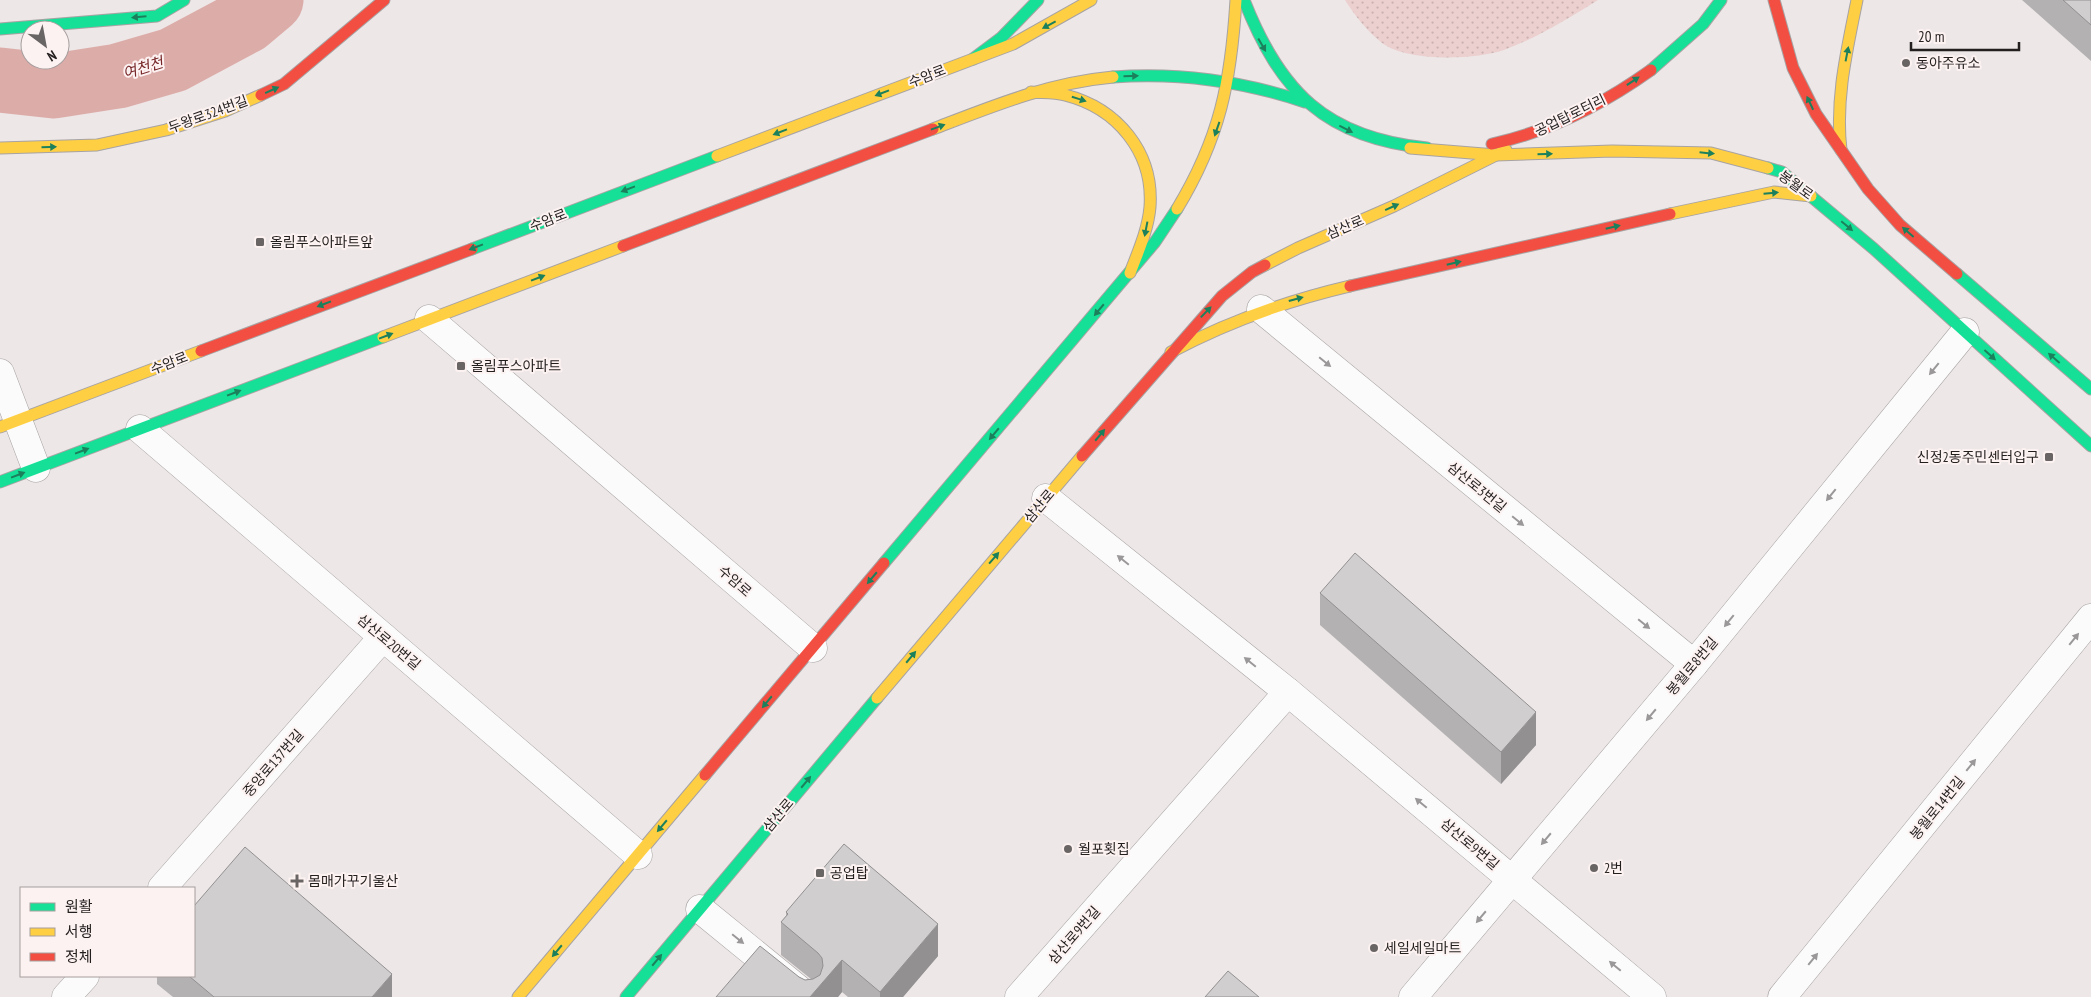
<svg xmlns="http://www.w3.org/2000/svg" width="2091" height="997" font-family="'PT Sans Narrow','Noto Sans KR',sans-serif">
  <defs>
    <pattern id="grass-dots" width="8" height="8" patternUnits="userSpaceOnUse" patternTransform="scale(1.25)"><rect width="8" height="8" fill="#ecd0cf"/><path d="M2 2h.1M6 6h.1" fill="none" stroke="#cab2b1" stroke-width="1.8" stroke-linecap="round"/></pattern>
  </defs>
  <rect width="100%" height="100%" fill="#ede7e7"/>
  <path fill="url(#grass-dots)" d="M1345 0H1598C1569 18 1537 38 1504 50 1475 60 1407 62 1382 43 1367 31 1355 16 1345 0Z"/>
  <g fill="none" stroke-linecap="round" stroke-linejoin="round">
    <path stroke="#dcaca9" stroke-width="65" d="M0 80 54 86 118 76 173 60 246 21 271 0"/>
    <defs>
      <g id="street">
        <path d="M1261 309 1694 664"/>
        <path d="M429 319 813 648"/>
        <path d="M0 373 36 468"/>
        <path d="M140 429 638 855"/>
        <path d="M1046 498 1288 692 1652 997"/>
        <path d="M162 888 383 637"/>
        <path d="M700 909 808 997"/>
        <path d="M66 997 85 976"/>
        <path d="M1019 997 1288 692"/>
        <path d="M1413 997 1694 664 1965 332"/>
        <path d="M1782 997 2091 618"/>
      </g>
      <g id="fast">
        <path d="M1244 0C1280 92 1326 138 1427 148"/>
        <path d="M0 29 157 16 184 0"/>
        <path d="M973 59 1001 38 1038 0"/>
        <path d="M1651 70 1703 24 1721 0"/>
        <path d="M1113 77C1180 72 1242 81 1305 102"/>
        <path d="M1768 168 1782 172 1874 249 2091 446"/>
        <path d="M472 249 717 156"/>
        <path d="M1957 274 2091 389"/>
        <path d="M0 482 383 337"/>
        <path d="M884 563 1155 242 1177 209"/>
        <path d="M626 997 877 698"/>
      </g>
      <g id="slow">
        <path d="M1031 92C1042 93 1054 92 1065 95 1117 108 1154 152 1150 207 1148 230 1138 252 1130 273"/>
        <path d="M933 129C993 106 1048 83 1113 77"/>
        <path d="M0 148 97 145 166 130 225 111 261 95"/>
        <path d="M1410 148 1496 155 1612 151 1711 153 1768 168"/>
        <path d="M1841 150C1835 99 1847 50 1857 0"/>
        <path d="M717 156 1013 44 1091 0"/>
        <path d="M1177 209C1220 138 1231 82 1236 0"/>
        <path d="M1670 214 1774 192 1811 196"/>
        <path d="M1265 265 1298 248 1394 206 1506 150"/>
        <path d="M383 337 623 246"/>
        <path d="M1171 352C1229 321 1286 301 1350 286"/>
        <path d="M0 427 201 351"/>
        <path d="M877 698 1082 456"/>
        <path d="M518 997 705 775"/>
      </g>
      <g id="jam">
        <path d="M1774 0 1793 68 1816 114 1868 189 1900 225 1957 274"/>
        <path d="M261 95 284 84 384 0"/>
        <path d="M1492 144C1551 131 1602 105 1651 70"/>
        <path d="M623 246 933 129"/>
        <path d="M1350 286 1670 214"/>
        <path d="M201 351 472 249"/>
        <path d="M1082 456 1222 296 1252 272 1265 265"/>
        <path d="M705 775 884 563"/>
      </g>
    </defs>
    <use href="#street" stroke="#a8a3a3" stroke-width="29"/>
    <use href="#fast" stroke="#a8a3a3" stroke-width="13"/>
    <use href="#slow" stroke="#a8a3a3" stroke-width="13"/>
    <use href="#jam" stroke="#a8a3a3" stroke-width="13"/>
    <use href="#street" stroke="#fcfbfb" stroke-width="28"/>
    <use href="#fast" stroke="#16e098" stroke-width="11"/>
    <use href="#slow" stroke="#ffcf43" stroke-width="11"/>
    <use href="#jam" stroke="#f24e42" stroke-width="11"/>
  </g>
  <g fill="#b3b1b2">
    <path d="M2022 0H2091V61Z"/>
    <path d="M1320 593 1536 745 1501 784 1320 625Z"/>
    <path d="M786 912 938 956 903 997H848L842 992 838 997H716L799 977 805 980 811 979 781 955V922L786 916Z"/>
    <path d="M157 976H194L392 997H173L157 984Z"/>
  </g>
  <g fill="#929091">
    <path d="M1536 712V745L1501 784V752Z"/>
    <path d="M938 924V956L903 997H880V992Z"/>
    <path d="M842 960V992L838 997H810Z"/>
    <path d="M392 974V997H372Z"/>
  </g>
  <g fill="#d0cecf" stroke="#929091">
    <path d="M2063 0H2091V25Z"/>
    <path d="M1355 553 1536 712 1501 752 1320 593Z"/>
    <path d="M844 844 938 924 880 992 842 960 810 997H716L760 946 799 977 805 980 813 979 820 975 823 966 822 958 818 953 781 922 788 914 786 912Z"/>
    <path d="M245 847 392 974 372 997H214L189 976H194V906Z"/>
    <path d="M1228 971 1259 997H1205Z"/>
  </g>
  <defs><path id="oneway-solid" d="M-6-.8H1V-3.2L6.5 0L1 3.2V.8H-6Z" transform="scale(1.25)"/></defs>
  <g fill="#1c805c">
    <use href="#oneway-solid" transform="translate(139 17) rotate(175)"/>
    <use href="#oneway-solid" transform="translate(1049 25) rotate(152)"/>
    <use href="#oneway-solid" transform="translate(1262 45) rotate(60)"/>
    <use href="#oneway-solid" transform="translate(1847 54) rotate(-79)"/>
    <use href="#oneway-solid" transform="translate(1131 76) rotate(-2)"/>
    <use href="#oneway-solid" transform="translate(1633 81) rotate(-34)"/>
    <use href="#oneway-solid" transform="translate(272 90) rotate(-24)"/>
    <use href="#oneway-solid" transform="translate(882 93) rotate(159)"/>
    <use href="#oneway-solid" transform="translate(1079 99) rotate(17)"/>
    <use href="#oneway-solid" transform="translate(1810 103) rotate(-115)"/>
    <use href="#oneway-solid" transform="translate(938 127) rotate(-20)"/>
    <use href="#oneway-solid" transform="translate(1217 129) rotate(109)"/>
    <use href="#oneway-solid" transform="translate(1346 129) rotate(27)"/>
    <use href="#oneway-solid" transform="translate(780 132) rotate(159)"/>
    <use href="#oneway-solid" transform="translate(49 147) rotate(-2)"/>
    <use href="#oneway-solid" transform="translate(1707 153) rotate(6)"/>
    <use href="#oneway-solid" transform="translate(1545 154) rotate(-2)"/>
    <use href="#oneway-solid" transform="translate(628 189) rotate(159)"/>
    <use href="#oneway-solid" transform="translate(1771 193) rotate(-5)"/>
    <use href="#oneway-solid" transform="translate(1392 207) rotate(-24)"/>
    <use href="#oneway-solid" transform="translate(1847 226) rotate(40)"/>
    <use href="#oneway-solid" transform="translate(1613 227) rotate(-13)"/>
    <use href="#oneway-solid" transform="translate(1146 229) rotate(101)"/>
    <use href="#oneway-solid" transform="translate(1908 232) rotate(-139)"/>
    <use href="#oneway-solid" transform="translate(476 247) rotate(159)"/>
    <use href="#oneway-solid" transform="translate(1454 263) rotate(-13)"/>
    <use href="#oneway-solid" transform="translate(538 278) rotate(-21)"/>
    <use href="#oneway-solid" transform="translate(1296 299) rotate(-15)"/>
    <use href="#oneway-solid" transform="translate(324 304) rotate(159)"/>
    <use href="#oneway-solid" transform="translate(1099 310) rotate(130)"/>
    <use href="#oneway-solid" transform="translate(1206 312) rotate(-46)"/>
    <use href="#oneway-solid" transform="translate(386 336) rotate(-21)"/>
    <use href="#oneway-solid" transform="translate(1990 355) rotate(42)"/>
    <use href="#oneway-solid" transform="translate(2054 358) rotate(-139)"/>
    <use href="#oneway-solid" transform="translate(234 393) rotate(-21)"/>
    <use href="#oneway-solid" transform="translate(994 434) rotate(130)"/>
    <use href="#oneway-solid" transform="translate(1100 435) rotate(-50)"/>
    <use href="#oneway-solid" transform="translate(82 451) rotate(-21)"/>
    <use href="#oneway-solid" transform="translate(18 475) rotate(-21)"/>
    <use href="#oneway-solid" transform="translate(994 558) rotate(-49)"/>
    <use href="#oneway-solid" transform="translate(872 578) rotate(130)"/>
    <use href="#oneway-solid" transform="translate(911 657) rotate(-50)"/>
    <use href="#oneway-solid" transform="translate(767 702) rotate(130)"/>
    <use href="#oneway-solid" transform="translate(806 782) rotate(-50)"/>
    <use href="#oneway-solid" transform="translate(662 826) rotate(130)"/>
    <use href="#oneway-solid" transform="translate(557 951) rotate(130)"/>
    <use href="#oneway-solid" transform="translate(657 960) rotate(-50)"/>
  </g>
  <g fill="#9a9898">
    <use href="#oneway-solid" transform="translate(1325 362) rotate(39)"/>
    <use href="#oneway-solid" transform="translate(1934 369) rotate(129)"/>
    <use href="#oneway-solid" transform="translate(1831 495) rotate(129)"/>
    <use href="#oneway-solid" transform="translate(1518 521) rotate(39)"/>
    <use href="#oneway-solid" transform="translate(1123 560) rotate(-141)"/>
    <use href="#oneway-solid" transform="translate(1729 621) rotate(129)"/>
    <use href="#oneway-solid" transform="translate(1644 624) rotate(39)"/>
    <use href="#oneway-solid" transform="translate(2074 639) rotate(-51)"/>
    <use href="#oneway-solid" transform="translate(1250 662) rotate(-141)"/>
    <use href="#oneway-solid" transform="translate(1651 715) rotate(130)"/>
    <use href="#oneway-solid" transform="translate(1971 765) rotate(-51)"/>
    <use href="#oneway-solid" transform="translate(1421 803) rotate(-140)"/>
    <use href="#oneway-solid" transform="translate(1546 839) rotate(130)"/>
    <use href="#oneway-solid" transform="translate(1481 917) rotate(130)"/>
    <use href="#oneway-solid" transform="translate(738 939) rotate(39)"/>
    <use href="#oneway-solid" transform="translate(1813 959) rotate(-51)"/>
    <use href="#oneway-solid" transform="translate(1615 966) rotate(-140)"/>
  </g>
  <g fill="#6a6565" stroke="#fdf2f2" stroke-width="2">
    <circle cx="1906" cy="63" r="5"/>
    <rect x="255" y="237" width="10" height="10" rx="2.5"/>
    <rect x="456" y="361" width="10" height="10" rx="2.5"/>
    <rect x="2044" y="452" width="10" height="10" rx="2.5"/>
    <circle cx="1068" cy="849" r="5"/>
    <circle cx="1594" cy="868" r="5"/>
    <rect x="815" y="868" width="10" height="10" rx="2.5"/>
    <path d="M294.5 873.5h5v5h5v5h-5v5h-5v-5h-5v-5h5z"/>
    <circle cx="1374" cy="948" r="5"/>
  </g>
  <g text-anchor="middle" stroke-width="4" stroke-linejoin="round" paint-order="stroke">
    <g font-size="14" fill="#231f1f" stroke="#fdf2f2" text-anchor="start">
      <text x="1916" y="68">동아주유소</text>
      <text x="270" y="247">올림푸스아파트앞</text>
      <text x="471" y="371">올림푸스아파트</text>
      <text x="2039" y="462" text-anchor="end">신정2동주민센터입구</text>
      <text x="1078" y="854">월포횟집</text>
      <text x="1604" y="873">2번</text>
      <text x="830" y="878">공업탑</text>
      <text x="308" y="886">몸매가꾸기울산</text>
      <text x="1384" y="953">세일세일마트</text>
    </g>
    <g font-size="14" fill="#231f1f" stroke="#fdf2f2">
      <text transform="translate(927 76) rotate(-21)" y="5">수암로</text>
      <text transform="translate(208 114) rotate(-20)" y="5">두왕로324번길</text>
      <text transform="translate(1570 115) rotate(-26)" y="5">공업탑로터리</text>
      <text transform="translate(1796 185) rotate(36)" y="5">봉월로</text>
      <text transform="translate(548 220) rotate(-21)" y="5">수암로</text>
      <text transform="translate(1345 227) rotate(-23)" y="5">삼산로</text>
      <text transform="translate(169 363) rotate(-21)" y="5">수암로</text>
      <text transform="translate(1477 487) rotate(39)" y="5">삼산로3번길</text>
      <text transform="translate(1039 506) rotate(-50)" y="5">삼산로</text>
      <text transform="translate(735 581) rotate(41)" y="5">수암로</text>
      <text transform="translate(389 642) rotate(40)" y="5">삼산로20번길</text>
      <text transform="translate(1692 666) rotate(-50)" y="5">봉월로8번길</text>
      <text transform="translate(273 763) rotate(-49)" y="5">중앙로137번길</text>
      <text transform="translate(1937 808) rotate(-51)" y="5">봉월로14번길</text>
      <text transform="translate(778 815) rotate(-50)" y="5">삼산로</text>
      <text transform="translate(1470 844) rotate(40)" y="5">삼산로9번길</text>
      <text transform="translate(1074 935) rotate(-49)" y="5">삼산로9번길</text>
    </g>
    <g font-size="15" font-style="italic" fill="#772729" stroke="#fdf2f2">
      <text transform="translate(143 68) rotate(-17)" y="5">여천천</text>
    </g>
  </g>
  <rect x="20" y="887" width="175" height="90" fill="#fdf2f2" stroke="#a69e9e"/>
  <rect x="30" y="903" width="25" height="8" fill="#16e098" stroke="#a69e9e"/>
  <text x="65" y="912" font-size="15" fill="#231f1f">원활</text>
  <rect x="30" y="928" width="25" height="8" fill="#ffcf43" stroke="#a69e9e"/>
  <text x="65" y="937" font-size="15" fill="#231f1f">서행</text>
  <rect x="30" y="953" width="25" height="8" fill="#f24e42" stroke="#a69e9e"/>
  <text x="65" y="962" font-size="15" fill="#231f1f">정체</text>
  <g transform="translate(45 45) rotate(148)"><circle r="24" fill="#fdf2f2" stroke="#a69e9e"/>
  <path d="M0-4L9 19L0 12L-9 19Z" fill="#6a6565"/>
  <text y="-8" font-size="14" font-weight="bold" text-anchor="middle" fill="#231f1f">N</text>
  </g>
  <path d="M1911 42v8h108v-8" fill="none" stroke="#231f1f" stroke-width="2.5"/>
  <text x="1918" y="42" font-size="15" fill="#231f1f" stroke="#fdf2f2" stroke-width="4" paint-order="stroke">20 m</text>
</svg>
